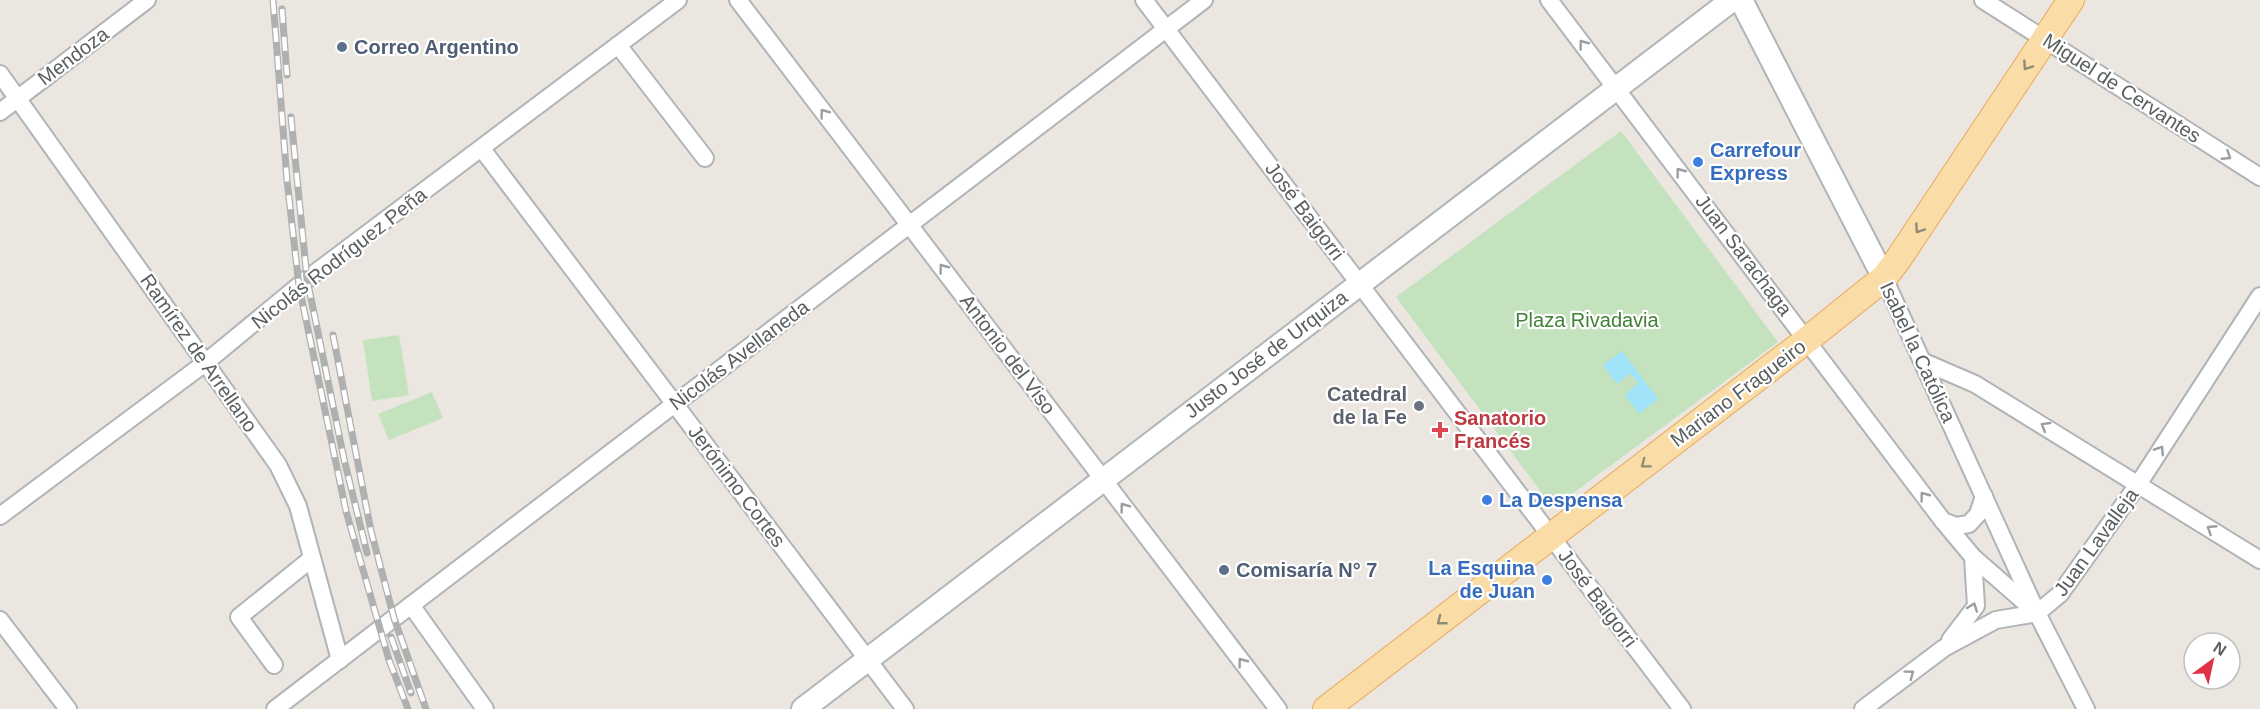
<svg xmlns="http://www.w3.org/2000/svg" width="2260" height="709" font-family="Arial,sans-serif">
  <rect width="100%" height="100%" fill="#ebe7e0"/>
  <g fill="#c4e2bd">
    <path d="M1621 131 1778 342 1553 508 1396 297Z"/>
    <path d="M399 335 409 395 372 401 363 340Z"/>
    <path d="M432 392 443 418 389 440 378 414Z"/>
  </g>
  <path fill="#a1e4fa" d="M1622 351 1658 399 1639 414 1625 395 1638 383 1630 373 1617 384 1603 365Z"/>
  <g fill="none" stroke-linecap="round" stroke-linejoin="round">
    <defs>
      <g id="street">
        <path d="M738 0 1278 709"/>
        <path d="M1144 0 1682 709"/>
        <path d="M1549 0 1943 521 1973 557 2037 613"/>
        <path d="M1983 0 2260 177"/>
        <path d="M618 45 705 158"/>
        <path d="M0 74 278 465 298 506 340 660"/>
        <path d="M0 112 147 0"/>
        <path d="M482 149 905 709"/>
        <path d="M1884 278 2037 613 2086 709"/>
        <path d="M1924 362 1975 384 2260 560"/>
        <path d="M0 516 205 363 307 279 678 0"/>
        <path d="M1943 521 1956 526 1969 524 1978 514 1984 496"/>
        <path d="M411 605 485 709"/>
        <path d="M0 620 68 709"/>
        <path d="M1950 640 1976 606 1973 557"/>
        <path d="M274 665 239 617 311 559"/>
        <path d="M275 709 1204 0"/>
        <path d="M1863 709 1944 648 1996 620 2037 613 2060 594 2139 483 2260 296"/>
      </g>
      <g id="secondary">
        <path d="M1741 0 1884 278"/>
        <path d="M803 709 1732 0"/>
      </g>
      <path id="primary" d="M1326 709 1808 339 1884 278 1899 258 2071 0"/>
    </defs>
    <use href="#street" stroke="#b1b4b7" stroke-width="20"/>
    <use href="#secondary" stroke="#b0b5b7" stroke-width="26"/>
    <use href="#primary" stroke="#e9a75b" stroke-width="28"/>
    <use href="#street" stroke="#fff" stroke-width="16"/>
    <use href="#secondary" stroke="#fff" stroke-width="22"/>
    <use href="#primary" stroke="#fadda6" stroke-width="26"/>
    <defs>
      <g id="rail">
        <path d="M273 0 287 180 299 286 346 511 389 660 408 709"/>
        <path d="M282 9 287 75"/>
        <path d="M291 117 307 279 344 459 367 553"/>
        <path d="M333 335 371 531 394 618 426 709"/>
        <path d="M391 637 411 693"/>
      </g>
    </defs>
    <use href="#rail" stroke="#afb0b0" stroke-width="7"/>
    <use href="#rail" stroke="#fff" stroke-width="4.5" stroke-dasharray="14" stroke-linecap="butt"/>
  </g>
  <defs><path id="oneway-chevron" d="M-2-3.5L2.5 0L-2 3.5" fill="none" stroke-width="1.6" stroke-linecap="round" stroke-linejoin="round" transform="scale(1.5)"/></defs>
  <g stroke="#9b9ea0">
    <use href="#oneway-chevron" transform="translate(1583 44) rotate(-127)"/>
    <use href="#oneway-chevron" transform="translate(824 113) rotate(-127)"/>
    <use href="#oneway-chevron" transform="translate(2227 156) rotate(33)"/>
    <use href="#oneway-chevron" transform="translate(1680 172) rotate(-127)"/>
    <use href="#oneway-chevron" transform="translate(943 268) rotate(-127)"/>
    <use href="#oneway-chevron" transform="translate(2045 426) rotate(-149)"/>
    <use href="#oneway-chevron" transform="translate(2160 450) rotate(-57)"/>
    <use href="#oneway-chevron" transform="translate(1924 496) rotate(-127)"/>
    <use href="#oneway-chevron" transform="translate(1124 507) rotate(-127)"/>
    <use href="#oneway-chevron" transform="translate(2211 529) rotate(-147)"/>
    <use href="#oneway-chevron" transform="translate(1973 607) rotate(-70)"/>
    <use href="#oneway-chevron" transform="translate(1242 662) rotate(-127)"/>
    <use href="#oneway-chevron" transform="translate(1910 674) rotate(-37)"/>
  </g>
  <g stroke="#918a78">
    <use href="#oneway-chevron" transform="translate(2027 66) rotate(124)"/>
    <use href="#oneway-chevron" transform="translate(1919 229) rotate(124)"/>
    <use href="#oneway-chevron" transform="translate(1645 464) rotate(143)"/>
    <use href="#oneway-chevron" transform="translate(1441 621) rotate(142)"/>
  </g>
  <g fill="#5c6f8a" stroke="#fff" stroke-width="2">
    <circle cx="342" cy="47" r="6"/>
    <circle cx="1224" cy="570" r="6"/>
  </g>
  <g fill="#3f7fe0" stroke="#fff" stroke-width="2">
    <circle cx="1698" cy="162" r="6"/>
    <circle cx="1487" cy="500" r="6"/>
    <circle cx="1547" cy="580" r="6"/>
  </g>
  <circle fill="#6b7280" stroke="#fff" stroke-width="2" cx="1419" cy="406" r="6"/>
  <path fill="#e0444e" stroke="#fff" stroke-width="2" d="M1437 421h6v6h6v6h-6v6h-6v-6h-6v-6h6z"/>
  <g text-anchor="middle" stroke-width="4.5" stroke-linejoin="round" paint-order="stroke">
    <g font-size="20" font-weight="bold" fill="#4e5e75" stroke="#fff" text-anchor="start">
      <text x="354" y="54">Correo Argentino</text>
      <text x="1236" y="577">Comisaría N° 7</text>
    </g>
    <g font-size="20" fill="#595e60" stroke="#fff">
      <text transform="translate(73 56) rotate(-37)" y="7">Mendoza</text>
      <text transform="translate(2122 88) rotate(33)" y="7">Miguel de Cervantes</text>
      <text transform="translate(1305 211) rotate(53)" y="7">José Baigorri</text>
      <text transform="translate(1744 255) rotate(53)" y="7">Juan Sarachaga</text>
      <text transform="translate(339 258) rotate(-38)" y="7">Nicolás Rodríguez Peña</text>
      <text transform="translate(1918 352) rotate(65)" y="7">Isabel la Católica</text>
      <text transform="translate(199 353) rotate(55)" y="7">Ramírez de Arrellano</text>
      <text transform="translate(1008 354) rotate(53)" y="7">Antonio del Viso</text>
      <text transform="translate(1266 354) rotate(-37)" y="7">Justo José de Urquiza</text>
      <text transform="translate(739 355) rotate(-37)" y="7">Nicolás Avellaneda</text>
      <text transform="translate(1738 393) rotate(-37)" y="7">Mariano Fragueiro</text>
      <text transform="translate(737 486) rotate(53)" y="7">Jerónimo Cortes</text>
      <text transform="translate(2096 542) rotate(-54)" y="7">Juan Lavalleja</text>
      <text transform="translate(1598 598) rotate(53)" y="7">José Baigorri</text>
    </g>
    <g font-size="20" font-weight="bold" fill="#366cbe" stroke="#fff" text-anchor="start">
      <text x="1710" y="157">Carrefour<tspan x="1710" dy="23">Express</tspan></text>
      <text x="1499" y="507">La Despensa</text>
      <text x="1535" y="575" text-anchor="end">La Esquina<tspan x="1535" dy="23">de Juan</tspan></text>
    </g>
    <g font-size="20" fill="#428038" stroke="#fff">
      <text x="1587" y="327">Plaza Rivadavia</text>
    </g>
    <g font-size="20" font-weight="bold" fill="#5b616d" stroke="#fff" text-anchor="end">
      <text x="1407" y="401">Catedral<tspan x="1407" dy="23">de la Fe</tspan></text>
    </g>
    <g font-size="20" font-weight="bold" fill="#be3a42" stroke="#fff" text-anchor="start">
      <text x="1454" y="425">Sanatorio<tspan x="1454" dy="23">Francés</tspan></text>
    </g>
  </g>
  <g transform="translate(2212 661) rotate(33)"><circle r="28" fill="#ffffff" stroke="#bdbfbf" stroke-width="1.5"/>
  <path d="M0-4.5L10 22L0 15L-10 22Z" fill="#df3245"/>
  <text y="-9" font-size="16" font-weight="bold" text-anchor="middle" fill="#595e60">N</text>
  </g>
</svg>
